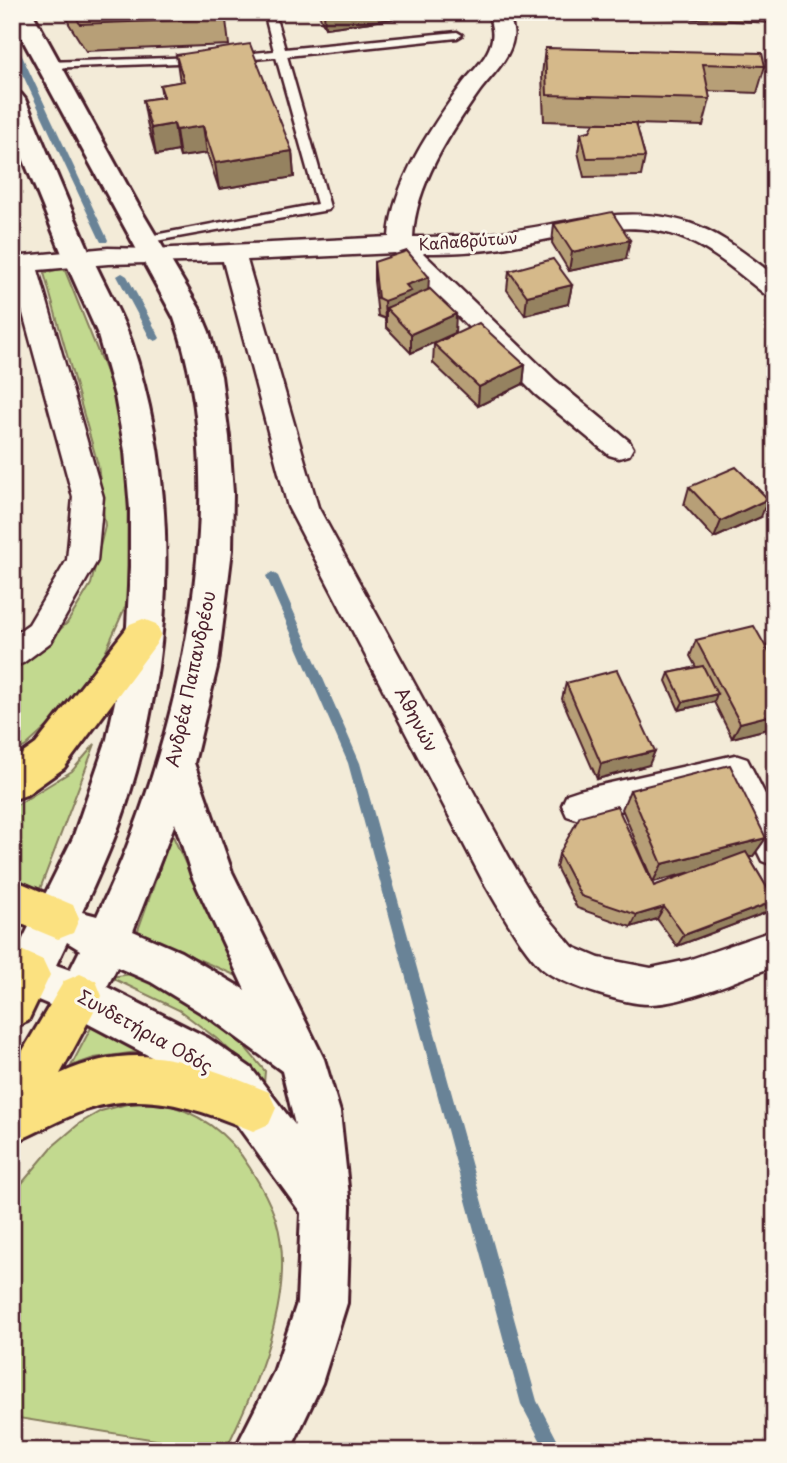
<svg xmlns="http://www.w3.org/2000/svg" width="787" height="1463" font-family="'Playpen Sans',sans-serif">
  <rect width="100%" height="100%" fill="#f3ebd8"/>
  <filter id="ink" filterUnits="userSpaceOnUse"><feTurbulence type="fractalNoise" baseFrequency=".0143" numOctaves="2"/><feDisplacementMap in="SourceGraphic" scale="14" xChannelSelector="R" yChannelSelector="G"/><feConvolveMatrix kernelMatrix="1 2 1 2 8 2 1 2 1" color-interpolation-filters="sRGB"/></filter>
  <g filter="url(#ink)">
    <g fill="#c2d98f" stroke="#867c5d" stroke-width="2">
      <path d="M64 268 115 394 128 465 127 603 102 659 88 682 70 706 26 746 12 754V673L67 623 91 584 105 526 98 465 44 273Z"/>
      <path d="M95 744 40 889 12 878V808L72 771Z"/>
      <path d="M172 834 237 976 137 933Z"/>
      <path d="M139 973 224 1022 265 1071 264 1083 221 1042 179 1010 110 977Z"/>
      <path d="M95 1020 191 1066 137 1052 94 1058 71 1066Z"/>
      <path d="M157 1102C198 1111 228 1132 250 1168 260 1184 270 1202 276 1220 298 1291 256 1388 225 1451L12 1417V1195L53 1146 80 1123 101 1111 127 1104Z"/>
    </g>
    <g fill="none" stroke-linecap="round" stroke-linejoin="round">
      <g fill="#698397" fill-rule="evenodd">
        <path d="M12 41 16 43 108 240 107 242H101L100 240 12 52Z"/>
        <path d="M122 273 127 276 160 338 158 340 155 341 150 338 117 276Z"/>
        <path d="M272 572 278 576 360 763 537 1401 563 1451H546L521 1404 348 763 266 576Z"/>
      </g>
      <defs>
        <g id="service">
          <path d="M264 12H274L285 49 457 32 462 35 457 38 287 56 330 207 328 210 139 244 138 241 144 237 317 204 276 57 234 61 228 58 234 55 274 51Z"/>
          <path d="M199 57 203 58V62L48 68 42 65 48 62Z"/>
        </g>
        <g id="minor">
          <path d="M488 12H508C510 21 515 30 513 38 510 59 491 76 479 92 450 133 415 186 413 237 444 237 474 236 504 232 566 224 626 203 689 223 721 233 748 256 775 276V297L766 295C738 273 711 248 677 236 624 217 561 238 508 247 480 252 451 253 423 253L555 380 629 441 633 448 629 455 619 458 609 455 535 394 395 253 247 260 318 507 509 857 539 907 573 947 599 958 651 968 688 960 775 930V966C742 978 685 1004 651 1004 627 1005 568 986 548 973 527 960 497 904 483 881L288 507 223 261 108 264 38 270 103 497 97 561 51 642 23 663 12 667V636L29 624 67 560 73 497 12 273V257L108 248 153 249 389 237C392 183 432 126 463 83 474 69 489 57 492 39 494 30 490 21 488 12Z"/>
          <path d="M735 755 747 759 775 814V866L762 861 726 787 579 820 567 816 562 805 567 794 579 790Z"/>
        </g>
        <path id="secondary" d="M12 12H32L142 212 199 308 209 332 221 376 229 437 233 493 232 550 218 663 194 763 232 872 324 1059 340 1112 350 1206 347 1303 322 1383 290 1451H234L274 1372 297 1303 301 1213 219 1100 176 1070 64 1011 12 989V961L73 838 107 739 119 683 127 626 130 567V509L125 451 115 396 97 332 63 256 12 131V91L21 94 25 99C47 151 68 203 91 255 104 284 120 311 131 341 179 485 175 645 131 789 119 831 100 872 82 912L97 916C177 749 237 498 174 318L12 20ZM175 823 192 876 245 990 181 952 133 931ZM67 942 80 950 70 970 56 965ZM117 967 151 982 213 1020 282 1071 295 1125 251 1068 208 1038 107 987Z"/>
        <g id="motorway">
          <path d="M143 619 156 624 161 634 156 644 64 768 26 795 12 800V761L36 744 130 624Z"/>
          <path d="M12 879 73 905 79 919 73 933 58 939 12 920Z"/>
          <path d="M12 946 43 960 50 975 28 1021 12 1028Z"/>
          <path d="M80 974 96 981 102 996 60 1074C137 1038 197 1062 269 1092L276 1108 269 1124 253 1131C198 1109 146 1089 86 1110 61 1118 37 1133 12 1143V1069L64 981Z"/>
        </g>
      </defs>
      <use href="#service" stroke="#4a1f2b" stroke-width="5"/>
      <use href="#minor" stroke="#4a1f2b" stroke-width="5"/>
      <use href="#secondary" stroke="#4a1f2b" stroke-width="6"/>
      <use href="#motorway" stroke="#4a1f2b" stroke-width="6"/>
      <use href="#service" fill="#fbf7ec" fill-rule="evenodd"/>
      <use href="#minor" fill="#fbf7ec" fill-rule="evenodd"/>
      <use href="#secondary" fill="#fbf7ec" fill-rule="evenodd"/>
      <use href="#motorway" fill="#fbe180" fill-rule="evenodd"/>
    </g>
    <g fill="#b79f77" stroke="#4a1f2b" stroke-width="2">
      <path d="M67 12H225L229 45 86 51 69 24Z"/>
      <path d="M318 12H446L325 28Z"/>
      <path d="M561 12H774L771 23Z"/>
      <path d="M545 48 765 66 757 93 708 91 710 99 703 126 636 124 645 157 641 176 584 177 578 152 581 133 590 131 608 123 544 121 542 75Z"/>
      <path d="M176 55 292 151 294 177 219 189 207 153 180 157 178 151 156 155 148 127 143 100 162 97 160 85 180 82Z"/>
      <path d="M554 224 626 259 569 271 552 243Z"/>
      <path d="M374 262 429 289 455 333 411 353 386 327V319L378 316 374 281Z"/>
      <path d="M509 271 572 285 568 304 525 315 507 290Z"/>
      <path d="M434 344 525 365 523 384 478 406 433 363Z"/>
      <path d="M689 487 761 517 714 538 684 505Z"/>
      <path d="M774 632 775 727 732 738 714 702 679 710 666 681 669 673 696 667 690 656 696 640 766 648Z"/>
      <path d="M566 683 649 765 597 779 562 699Z"/>
      <path d="M630 790 766 838 753 856 749 857 775 901 765 913 677 946 657 919 631 927 577 908 556 867 559 854 654 886 695 871 653 882 622 809Z"/>
    </g>
    <g fill="#958261" stroke="#4a1f2b" stroke-width="2">
      <path d="M324 12H446L325 28Z"/>
      <path d="M174 124 178 151 156 155 151 128Z"/>
      <path d="M203 126 207 153 180 157 176 130Z"/>
      <path d="M292 151 294 177 219 189 215 163Z"/>
      <path d="M630 240 626 259 569 271 572 252Z"/>
      <path d="M429 277 428 296 386 308V319L385 320 384 301 406 285Z"/>
      <path d="M572 285 568 304 525 315 527 296Z"/>
      <path d="M456 314 455 333 411 353V334Z"/>
      <path d="M525 365 523 384 478 406 479 387Z"/>
      <path d="M768 499 761 517 714 538 721 521Z"/>
      <path d="M717 694 714 702 679 710 683 702Z"/>
      <path d="M775 714V727L732 738 740 723Z"/>
      <path d="M655 751 649 765 597 779 601 764Z"/>
      <path d="M766 838 753 856 653 882 662 864Z"/>
      <path d="M775 901 765 913 677 946 684 935Z"/>
      <path d="M664 907 657 919 631 927 637 915Z"/>
    </g>
    <g fill="#d5b98a" stroke="#4a1f2b" stroke-width="2">
      <path d="M73 12H225L226 18 80 24Z"/>
      <path d="M250 44 292 151 215 163 203 126 176 130 174 124 151 128 143 100 164 97 160 85 184 81 176 55Z"/>
      <path d="M545 48 762 53 765 66 703 64 710 99 547 95Z"/>
      <path d="M594 123H636L645 157 587 158 581 133 590 131Z"/>
      <path d="M612 212 630 240 572 252 554 224Z"/>
      <path d="M407 251 429 277 406 285 411 291 384 301 378 298 374 262Z"/>
      <path d="M553 259 572 285 527 296 509 271Z"/>
      <path d="M430 289 456 314 411 334 386 308Z"/>
      <path d="M479 323 525 365 479 387 434 344Z"/>
      <path d="M736 467 768 499 721 521 689 487Z"/>
      <path d="M754 626 775 663V714L740 723 696 640Z"/>
      <path d="M703 666 717 694 683 702 669 673Z"/>
      <path d="M617 670 655 751 601 764 566 683Z"/>
      <path d="M730 765 766 838 662 864 630 790Z"/>
      <path d="M617 806 654 886 746 852 775 901 684 935 664 907 637 915 581 896 559 854 580 816Z"/>
    </g>
  </g>
  <g text-anchor="middle" stroke-width="6" stroke-linejoin="round" paint-order="stroke">
    <g font-size="16" fill="#4a1f2b" stroke="#fbf7ec">
      <text transform="translate(468 241) rotate(-4)" y="6">Καλαβρύτων</text>
    </g>
    <g font-size="18" fill="#4a1f2b" stroke="#fbf7ec">
      <text transform="translate(191 679) rotate(-78)" y="6">Ανδρέα Παπανδρέου</text>
      <text transform="translate(416 720) rotate(62)" y="6">Αθηνών</text>
      <text transform="translate(145 1032) rotate(29)" y="6">Συνδετήρια Οδός</text>
    </g>
  </g>
  <rect width="787" height="1463" fill="none" stroke="#fbf7ec" stroke-width="42"/>
  <rect x="21" y="21" width="745" height="1421" fill="none" stroke="#4a1f2b" stroke-width="2.5" filter="url(#ink)"/>
</svg>
